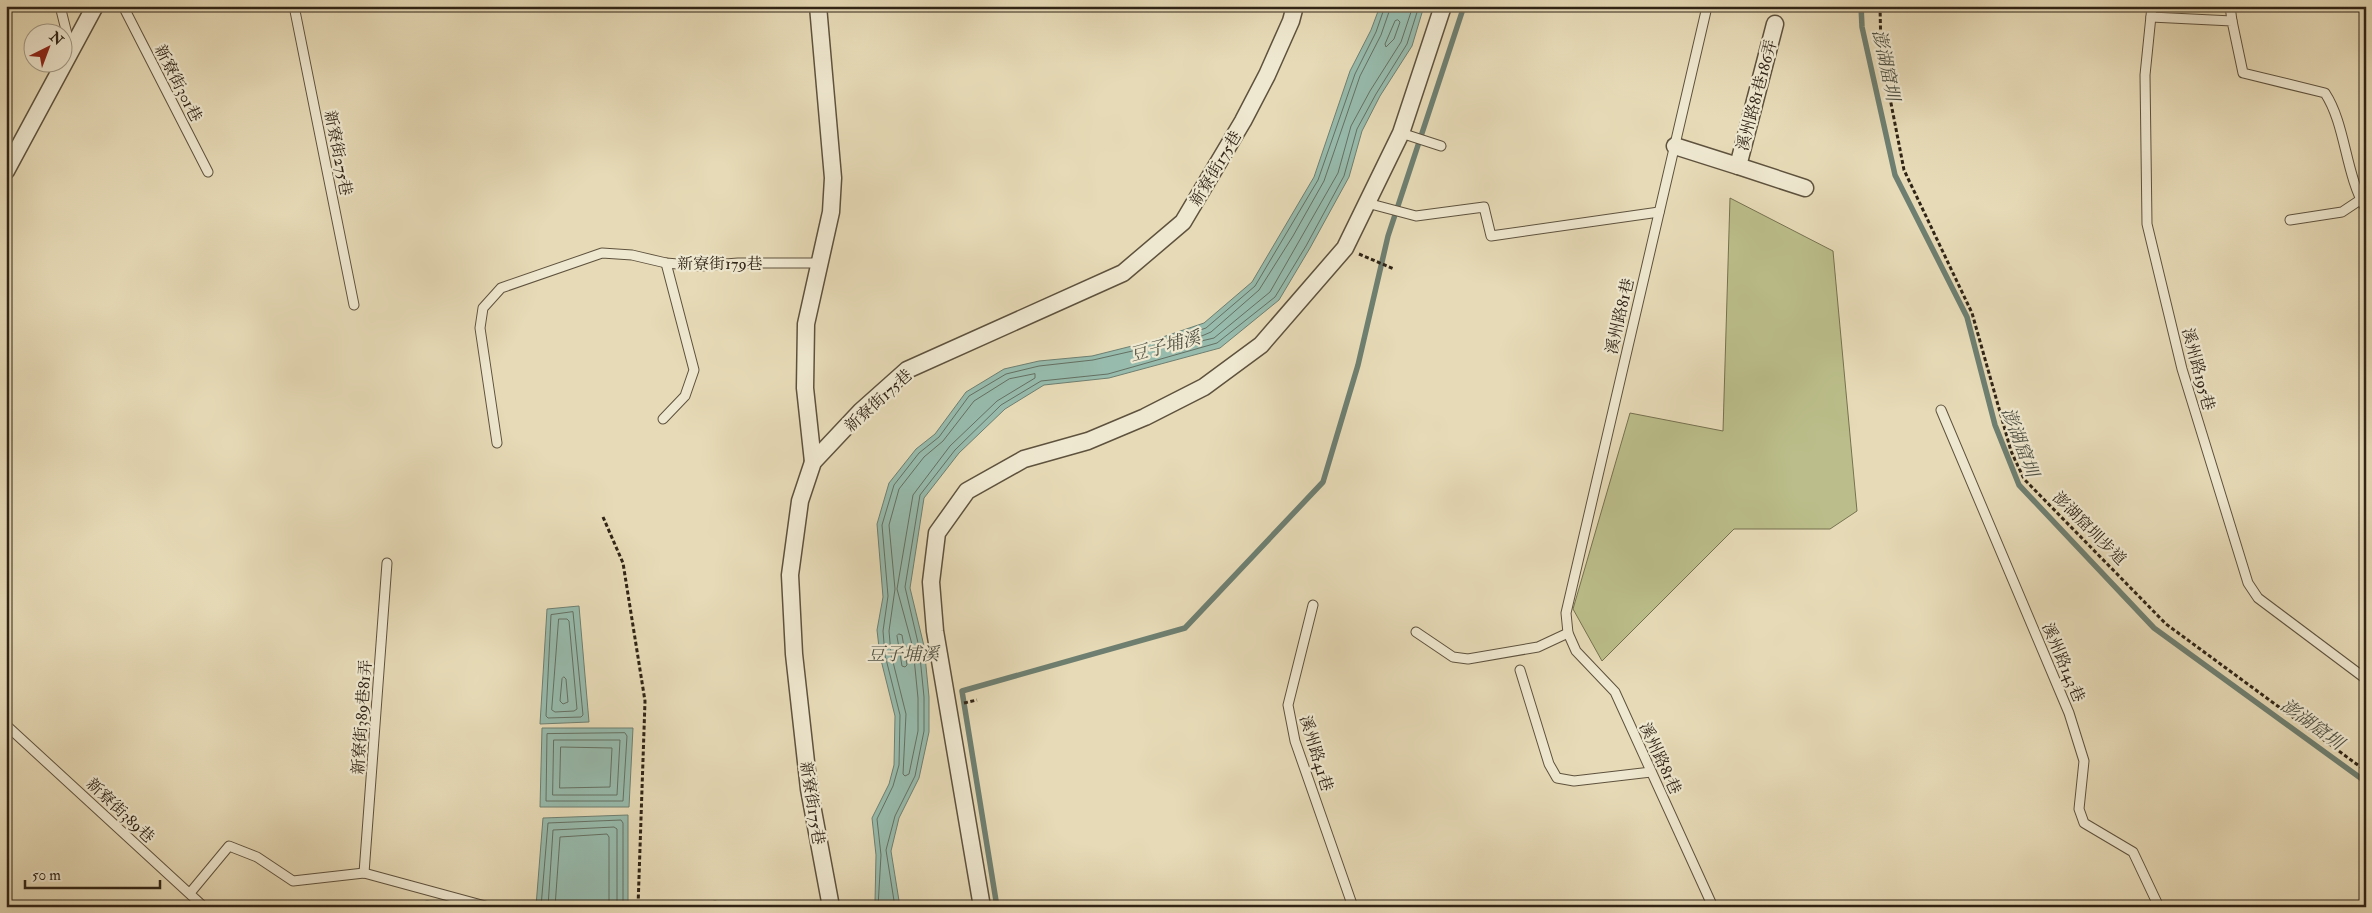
<svg xmlns="http://www.w3.org/2000/svg" width="2372" height="913" font-family="'IM FELL Double Pica','Noto Serif TC',serif">
  <rect width="100%" height="100%" fill="#e7dbb7"/>
  <filter id="stains"><feTurbulence type="fractalNoise" baseFrequency=".004" numOctaves="4"/><feColorMatrix values="0 0 0 0 .2 0 0 0 0 .09 0 0 0 0 .02 0 0 0 .5 -.17"/></filter>
  <radialGradient id="worn" r=".72"><stop offset=".6" stop-color="#630" stop-opacity="0"/><stop offset="1" stop-color="#630" stop-opacity=".3"/></radialGradient>
  <path fill="#bbbe8a" stroke="#767150" d="M1730 198 1833 251 1857 511 1830 529H1734L1602 661 1573 609 1630 413 1723 431Z"/>
  <g fill="#97bbad" stroke="#6e7f71">
    <path d="M1380 6H1424L1412 46 1380 96 1362 131 1349 177 1310 248 1279 300 1220 348 1109 378 1044 385 1005 409 959 453 924 498 910 588 924 646 929 697V732L919 778 899 818 891 851 900 907H873L875 902 876 855 872 818 889 784 894 765 895 716 880 656 877 630 883 597 877 524 889 483 916 449 935 434 966 392 1004 369 1039 361 1092 356 1148 342 1204 323 1252 282 1314 177 1350 71 1371 30Z"/>
    <path d="M579 606 589 722 540 724 547 609Z"/>
    <path d="M542 728H633L629 807H540Z"/>
    <path d="M628 815V907L536 906 543 818Z"/>
  </g>
  <g fill="none" stroke-linecap="round" stroke-linejoin="round">
    <g stroke="#647062" stroke-width="1">
      <path d="M1391 6 1381 35 1360 76 1324 181 1293 236 1259 290 1211 332 1197 338V342L1214 338 1270 292 1338 173 1351 126 1370 91 1401 42 1413 6"/>
      <path d="M1398 20 1400 22 1394 39 1386 47 1385 44 1395 21Z"/>
      <path d="M1035 374V378L997 401 950 446 913 495 897 589 913 648 918 698V731L909 774 905 776 903 774 906 714 891 654 889 631 895 589 889 525 899 489 924 457 943 441 974 401 1009 379Z"/>
      <path d="M573 612 583 715 581 717 548 718 546 716 551 615Z"/>
      <path d="M559 619H567L569 621 577 709 574 711 555 712 552 710Z"/>
      <path d="M899 634 902 635 907 665 905 667 902 666 897 636Z"/>
      <path d="M564 677 566 679 568 702 563 704 560 701 562 679Z"/>
      <path d="M625 733 627 736 623 801H546L547 734Z"/>
      <path d="M554 740H620L617 795H553Z"/>
      <path d="M561 747 612 748 610 787 560 788Z"/>
      <path d="M541 907 548 823 621 820 623 823V907"/>
      <path d="M548 907 553 830 614 827 617 829V907"/>
      <path d="M555 907 560 837 607 834 609 837V907"/>
      <path d="M878 907 881 855 877 819 893 786 899 765 900 715 885 655 883 631 888 596 882 525 894 485 919 453 939 437 969 396 1006 374 1039 366 1093 360 1150 347 1206 328 1255 286 1318 180 1355 74 1376 32 1385 6"/>
      <path d="M895 907 886 850 895 816 915 776 924 731V697L919 647 905 587 920 495 955 450 1001 405 1041 381 1108 374 1217 343 1275 297 1306 246 1344 176 1357 129 1376 94 1407 44 1419 6"/>
    </g>
    <g stroke="#6e7f71" stroke-width="5.5">
      <path d="M1861 6 1862 27 1895 175 1967 317 1995 425 2019 485 2154 628 2366 782"/>
      <path d="M427 903 442 907"/>
      <path d="M997 907 962 691 1185 628 1323 482 1358 365 1388 236 1464 6"/>
    </g>
    <defs>
      <g id="service">
        <path d="M60 6 71 50"/>
        <path d="M123 6 208 172"/>
        <path d="M294 6 354 305"/>
        <path d="M1705 6 1706 11 1566 613 1568 633 1576 651 1615 692 1713 907"/>
        <path d="M2152 6 2145 75 2147 224 2182 369 2248 583 2258 598 2366 679"/>
        <path d="M2230 6 2232 21"/>
        <path d="M2151 17 2232 21 2243 73 2325 93C2346 125 2345 174 2366 209"/>
        <path d="M1401 133 1441 146"/>
        <path d="M1367 203 1416 216 1484 207 1491 236 1659 212"/>
        <path d="M2290 220 2342 212 2360 200"/>
        <path d="M1941 410 2069 713 2084 761 2079 809 2084 823 2133 852 2159 907"/>
        <path d="M663 419 685 396 694 370 666 263"/>
        <path d="M497 443 480 328 483 308 501 288 602 253 632 255 666 263 701 266 738 263H821"/>
        <path d="M1313 605 1288 705 1295 741 1353 907"/>
        <path d="M1416 632 1453 657 1468 659 1538 647 1568 633"/>
        <path d="M1520 670 1549 764 1557 778 1574 781 1651 772"/>
        <path d="M6 725 204 907"/>
        <path d="M364 873 387 563"/>
        <path d="M190 893 229 846 257 857 293 881 364 873 489 907"/>
        <path d="M715 907V906"/>
      </g>
      <g id="minor">
        <path d="M1675 146 1738 166 1775 24"/>
        <path d="M1738 166 1805 188"/>
        <path d="M6 171 95 6"/>
        <path d="M813 462 805 388 806 324 831 212 833 178 818 6"/>
        <path d="M831 907 809 789 794 654 790 575 800 501 813 462 861 411 907 370 1123 273 1183 222 1243 121 1267 75 1291 21 1295 6"/>
        <path d="M982 907 935 631 931 582 937 533 967 491 1024 459 1088 441 1145 417 1204 387 1261 345 1345 248 1401 133 1443 6"/>
      </g>
    </defs>
    <use href="#service" stroke="#5e523e" stroke-width="11"/>
    <use href="#minor" stroke="#5e523e" stroke-width="19"/>
    <g stroke="#302416" stroke-width="3" stroke-dasharray="4 2.5" stroke-linecap="butt">
      <path d="M1880 6 1881 52 1904 170 1972 313 2011 451 2024 479 2166 624 2366 771"/>
      <path d="M1359 254 1394 269"/>
      <path d="M603 517 623 563 645 701 638 907"/>
      <path d="M964 703 977 700"/>
    </g>
    <use href="#service" stroke="#efe8d0" stroke-width="9"/>
    <use href="#minor" stroke="#efe8d0" stroke-width="16"/>
  </g>
  <g text-anchor="middle" stroke-width="4.5" stroke-linejoin="round" paint-order="stroke">
    <g font-size="16" fill="#302416" stroke="#efe8d0">
      <text transform="translate(179 83) rotate(63)" y="6">新寮街301巷</text>
      <text transform="translate(1756 95) rotate(-75)" y="6">溪州路81巷186弄</text>
      <text transform="translate(339 153) rotate(79)" y="6">新寮街275巷</text>
      <text transform="translate(1215 168) rotate(-59)" y="6">新寮街175巷</text>
      <text x="720" y="269">新寮街179巷</text>
      <text transform="translate(1619 316) rotate(-77)" y="6">溪州路81巷</text>
      <text transform="translate(2199 369) rotate(75)" y="6">溪州路195巷</text>
      <text transform="translate(878 400) rotate(-42)" y="6">新寮街175巷</text>
      <text transform="translate(2090 528) rotate(45)" y="6">澎湖窟圳步道</text>
      <text transform="translate(2064 662) rotate(67)" y="6">溪州路143巷</text>
      <text transform="translate(361 717) rotate(-86)" y="6">新寮街389巷81弄</text>
      <text transform="translate(1317 753) rotate(73)" y="6">溪州路41巷</text>
      <text transform="translate(1661 758) rotate(65)" y="6">溪州路81巷</text>
      <text transform="translate(813 803) rotate(81)" y="6">新寮街175巷</text>
      <text transform="translate(121 810) rotate(43)" y="6">新寮街389巷</text>
    </g>
    <g font-size="18" font-style="italic" fill="#4f5143" stroke="#efe8d0">
      <text transform="translate(1886 65) rotate(78)" y="6">澎湖窟圳</text>
      <text transform="translate(1165 346) rotate(-15)" y="6">豆子埔溪</text>
      <text transform="translate(2020 442) rotate(69)" y="6">澎湖窟圳</text>
      <text x="903" y="660">豆子埔溪</text>
      <text transform="translate(2312 724) rotate(36)" y="6">澎湖窟圳</text>
    </g>
  </g>
  <rect width="2372" height="913" fill="none" stroke="#e7dbb7" stroke-width="25"/>
  <rect x="8" y="8" width="2357" height="898" fill="none" stroke="#302416" stroke-width="2.5"/>
  <rect x="12" y="12" width="2347" height="888" fill="none" stroke="#302416"/>
  <g transform="translate(48 48) rotate(42)"><circle r="24" fill="#efe8d0" stroke="#a39a86"/>
  <path d="M0-4L9 19L0 12L-9 19Z" fill="#8f2418"/>
  <text y="-8" font-size="14" font-weight="bold" text-anchor="middle" fill="#302416">N</text>
  </g>
  <path d="M25 880v8h135v-8" fill="none" stroke="#302416" stroke-width="2.5"/>
  <text x="32" y="880" font-size="15" fill="#302416" stroke="#efe8d0" stroke-width="4" paint-order="stroke">50 m</text>
  <rect width="100%" height="100%" filter="url(#stains)"/>
  <rect width="100%" height="100%" fill="url(#worn)"/>
</svg>
